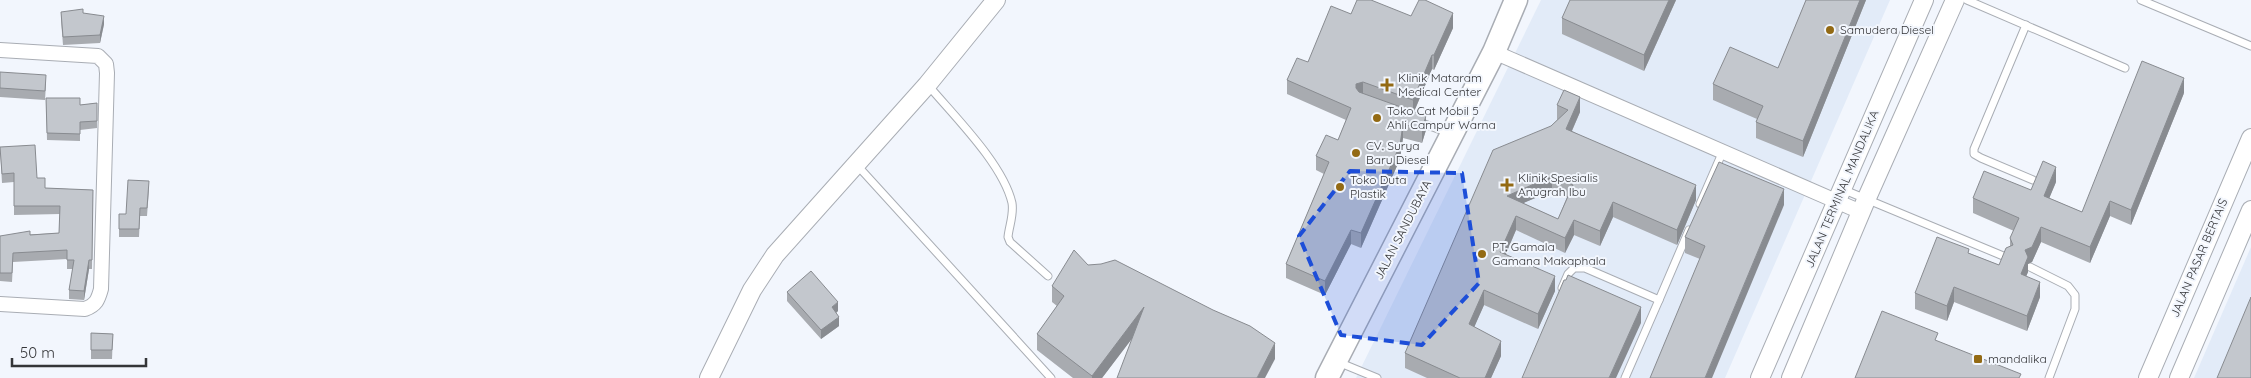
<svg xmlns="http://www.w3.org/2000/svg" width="2251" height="378" font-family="Quicksand,sans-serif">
  <rect width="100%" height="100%" fill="#f2f6fd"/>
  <g fill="#e2ebf8">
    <path d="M1541 0H1890L1725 378H1356Z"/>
    <path d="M2251 247V378H2194Z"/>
  </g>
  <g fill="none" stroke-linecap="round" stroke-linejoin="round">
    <defs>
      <g id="service">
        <path d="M1967 0 2125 68"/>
        <path d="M2141 0 2251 46"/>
        <path d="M2026 25 1974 149V154L1981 158 2033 180"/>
        <path d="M928 85C954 116 1003 164 1012 203 1014 215 1009 226 1008 237L1010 242 1048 276"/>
        <path d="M1419 122 1449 133"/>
        <path d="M856 164 1051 378"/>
        <path d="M1842 189 2008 258"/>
        <path d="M1700 204 1723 151"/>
        <path d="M2030 267 2068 286 2075 295V309L2049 378"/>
        <path d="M1562 288 1568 274 1574 268H1585L1659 300 1689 230"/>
        <path d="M1338 362 1377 378"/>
        <path d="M1625 378 1659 300"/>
      </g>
      <g id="minor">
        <path d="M0 50 98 56 106 64 107 73 101 289C98 300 96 305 85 309L0 304"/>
        <path d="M1494 52 1861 212"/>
      </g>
      <g id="tertiary">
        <path d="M709 378 752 290 775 255 927 85 996 0"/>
        <path d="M1760 378 1924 0"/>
        <path d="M1791 378 1866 200 1955 0"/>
        <path d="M2148 378 2251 138"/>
        <path d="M2179 378 2251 210"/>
      </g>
      <path id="trunk" d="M1327 378 1494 52 1516 0"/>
    </defs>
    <use href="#service" stroke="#a9adb4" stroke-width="9"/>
    <use href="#minor" stroke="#a9adb4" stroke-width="16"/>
    <use href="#tertiary" stroke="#a9adb4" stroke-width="20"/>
    <use href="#trunk" stroke="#a9adb4" stroke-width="25"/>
    <use href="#service" stroke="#fff" stroke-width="7"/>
    <use href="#minor" stroke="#fff" stroke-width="14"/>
    <use href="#tertiary" stroke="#fff" stroke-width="18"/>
    <use href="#trunk" stroke="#fff" stroke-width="22"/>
  </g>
  <g fill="#a8abb0" fill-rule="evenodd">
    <path d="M1676 0 1644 71 1562 34V18Z"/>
    <path d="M1806 0H1866L1803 157 1756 138V122L1757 119 1713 100V84L1778 68Z"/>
    <path d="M61 12 83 13 104 24 100 43 63 45 61 20Z"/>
    <path d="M1351 14 1411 16 1453 28 1434 70 1432 69 1414 112 1426 130 1422 143 1403 138 1400 159 1361 248 1351 244 1325 295 1286 278V264L1324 174 1316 170V156L1338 140 1346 120 1287 94V80L1308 62Z"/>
    <path d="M0 72 46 84 45 100 0 97Z"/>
    <path d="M2184 93 2131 225 2110 216 2090 263 2041 242 2032 262 2028 264V272L2026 276 2040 297 2027 331 1954 302 1947 321 1915 309V293L1969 253 1999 265 2010 246V238L2014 231 1973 213V198L2031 190 2056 182 2049 198 2082 212Z"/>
    <path d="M46 98 80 105 97 103V128L80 130V141L47 140Z"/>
    <path d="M1557 105 1580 112 1572 131 1696 200 1677 245 1613 217 1600 246 1574 235 1565 253 1516 230 1506 254 1555 291 1538 329 1484 305 1474 327 1501 356 1491 378H1427L1405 368V353L1551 126 1557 120ZM1552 191 1567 197 1558 219 1523 203Z"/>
    <path d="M0 147 37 178 45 188 93 190 92 269H89L84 300 69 299V290L73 269H67V259L13 262 12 282 0 281V236L59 233 60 214 14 215V182L2 183Z"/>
    <path d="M149 189 147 216H140L139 237H119V214H126Z"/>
    <path d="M1784 205 1700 259 1685 253V237Z"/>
    <path d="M1088 265 1275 359 1132 338 1102 378H1073L1037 350V334L1057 306 1052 302V286Z"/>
    <path d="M787 292 838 311 836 313 839 326 821 339 787 301Z"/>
    <path d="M91 333 113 334 112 359H91Z"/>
  </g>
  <g fill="#888b90">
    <path d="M1669 0H1676L1644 71V55Z"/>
    <path d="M1860 0H1866L1803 157V141Z"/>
    <path d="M1453 13V28L1434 70V55Z"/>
    <path d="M104 16V24L100 43V35Z"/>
    <path d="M1432 55V69L1413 114V100Z"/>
    <path d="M2184 78V93L2131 225V210Z"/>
    <path d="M1363 82V96L1356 102V84Z"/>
    <path d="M1580 97V112L1566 144V129Z"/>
    <path d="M1426 116V130L1422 143V129Z"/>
    <path d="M1403 124V138L1400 159 1361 248V233Z"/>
    <path d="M2056 167V182L2044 211V196Z"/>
    <path d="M1552 176V191L1507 210V196Z"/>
    <path d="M1696 185V200L1677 245V230Z"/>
    <path d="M1784 189V205L1712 378H1705Z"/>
    <path d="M2110 201V216L2090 263V247Z"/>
    <path d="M1613 202V217L1600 246V231Z"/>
    <path d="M1516 216V230L1500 267V252Z"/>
    <path d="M1574 220V235L1565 253V238Z"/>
    <path d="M2041 227V242L2032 262 2028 264V272L2021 289V274L2025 250Z"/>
    <path d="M1351 230V244L1325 295V281Z"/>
    <path d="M89 260V269L84 300V291Z"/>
    <path d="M1555 276V291L1538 329V314Z"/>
    <path d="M2040 282V297L2027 331V316Z"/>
    <path d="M1954 287V302L1947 321V306Z"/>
    <path d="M1484 290V305L1469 339V324Z"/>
    <path d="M838 302V311L832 316V307Z"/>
    <path d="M1144 307V323L1102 378H1092V376Z"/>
    <path d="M1641 307V323L1616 378H1609Z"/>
    <path d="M839 317V326L821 339V330Z"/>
    <path d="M1501 341V356L1491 378H1485Z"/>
    <path d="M1275 343V359L1265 378H1257Z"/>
  </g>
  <g fill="#c3c7cd" stroke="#888b90" fill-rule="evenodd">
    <path d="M1357 0H1371L1411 16 1419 0H1425L1453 13 1434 55H1432L1413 100 1363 82 1356 84V88L1359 92 1426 116 1422 129 1403 124 1400 145 1361 233 1351 230 1325 281 1286 264 1329 162 1316 156 1326 135 1338 140 1351 108 1287 80 1297 58 1308 62 1331 6 1351 14Z"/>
    <path d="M1570 0H1669L1644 55 1562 18Z"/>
    <path d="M1806 0H1860L1803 141 1756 122 1763 106 1713 84 1730 47 1778 68Z"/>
    <path d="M83 9V13L104 16 100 35 63 37 61 12Z"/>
    <path d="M2142 61 2184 78 2131 210 2110 201 2090 247 2041 227 2032 247 2025 250 2028 257 2021 274 2040 282 2027 316 1954 287 1947 306 1915 293 1937 237 1969 249 1968 253 1999 265 2006 248 2013 245 2010 238 2019 218 1973 198 1984 171 2031 190 2043 161 2056 167 2044 196 2082 212Z"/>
    <path d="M0 72 46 75 45 91 0 88Z"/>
    <path d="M1564 90 1580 97 1566 129 1696 185 1677 230 1613 202 1600 231 1574 220 1565 238 1516 216 1500 252 1555 276 1538 314 1484 290 1469 324 1501 341 1485 378H1460L1405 353 1493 150 1551 126 1568 110 1557 105ZM1552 176 1573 185 1558 219 1507 196Z"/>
    <path d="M46 98H80V105L97 103V121L80 122V134L47 133Z"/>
    <path d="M35 145 37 178H45V188L93 190 92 260H89L84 291 69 290 74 260H67V250L13 253 12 273H0V236L30 231V235L59 233 60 206H14V173L2 174 0 147Z"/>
    <path d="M1719 162 1784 189 1705 378H1650L1705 246 1685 237Z"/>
    <path d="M128 180 149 181 147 208H140L139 229H119V214H126Z"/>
    <path d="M1074 250 1088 265 1101 264 1115 260 1213 310 1250 326 1275 343 1257 378H1117L1144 307 1092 376 1037 334 1064 296 1052 286Z"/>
    <path d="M811 271 838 302 832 307 839 317 821 330 787 292Z"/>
    <path d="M1568 275 1641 307 1609 378H1522L1564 280H1566Z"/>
    <path d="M2251 297V378H2217Z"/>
    <path d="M1882 311 1938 333 1935 340 2021 374 2019 378H1855Z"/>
    <path d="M91 333 113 334 112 350H91Z"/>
  </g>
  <path fill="#1d4ed8" fill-opacity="0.2" stroke="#1d4ed8" stroke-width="4" stroke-dasharray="10 6" stroke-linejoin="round" d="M1350 171 1462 173 1479 283 1422 345 1341 335 1299 236Z"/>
  <g fill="#936a14" stroke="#f2f6fd" stroke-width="2">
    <circle cx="1830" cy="30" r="5"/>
    <path d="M1384.5 77.5h5v5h5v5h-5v5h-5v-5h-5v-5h5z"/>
    <circle cx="1377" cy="118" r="5"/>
    <circle cx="1356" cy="153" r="5"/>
    <path d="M1504.5 177.5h5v5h5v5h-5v5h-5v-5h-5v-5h5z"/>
    <circle cx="1340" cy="187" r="5"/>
    <circle cx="1482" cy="254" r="5"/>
    <rect x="1973" y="354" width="10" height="10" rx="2.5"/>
  </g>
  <g text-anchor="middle" stroke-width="4" stroke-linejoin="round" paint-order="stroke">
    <g font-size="12" fill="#343538" stroke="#f2f6fd" text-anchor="start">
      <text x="1840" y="34">Samudera Diesel</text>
      <text x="1398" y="82">Klinik Mataram<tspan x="1398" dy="14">Medical Center</tspan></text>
      <text x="1387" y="115">Toko Cat Mobil 5<tspan x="1387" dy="14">Ahli Campur Warna</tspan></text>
      <text x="1366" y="150">CV. Surya<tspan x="1366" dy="14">Baru Diesel</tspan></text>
      <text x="1518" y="182">Klinik Spesialis<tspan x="1518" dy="14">Anugrah Ibu</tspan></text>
      <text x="1350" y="184">Toko Duta<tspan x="1350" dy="14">Plastik</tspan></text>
      <text x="1492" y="251">PT. Gamala<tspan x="1492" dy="14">Gamana Makaphala</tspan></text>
      <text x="1988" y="363">mandalika</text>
    </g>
    <g font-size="12" fill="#343538" stroke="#f2f6fd">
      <text transform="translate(1842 189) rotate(-67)" y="4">JALAN TERMINAL MANDALIKA</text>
      <text transform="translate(1403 230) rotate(-63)" y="4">JALAN SANDUBAYA</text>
      <text transform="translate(2199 258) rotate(-67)" y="4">JALAN PASAR BERTAIS</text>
    </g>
  </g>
  <path d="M12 358v8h134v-8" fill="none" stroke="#343538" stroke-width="2.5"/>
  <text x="20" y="358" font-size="15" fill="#343538" stroke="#f2f6fd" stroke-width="4" paint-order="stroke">50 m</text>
</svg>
